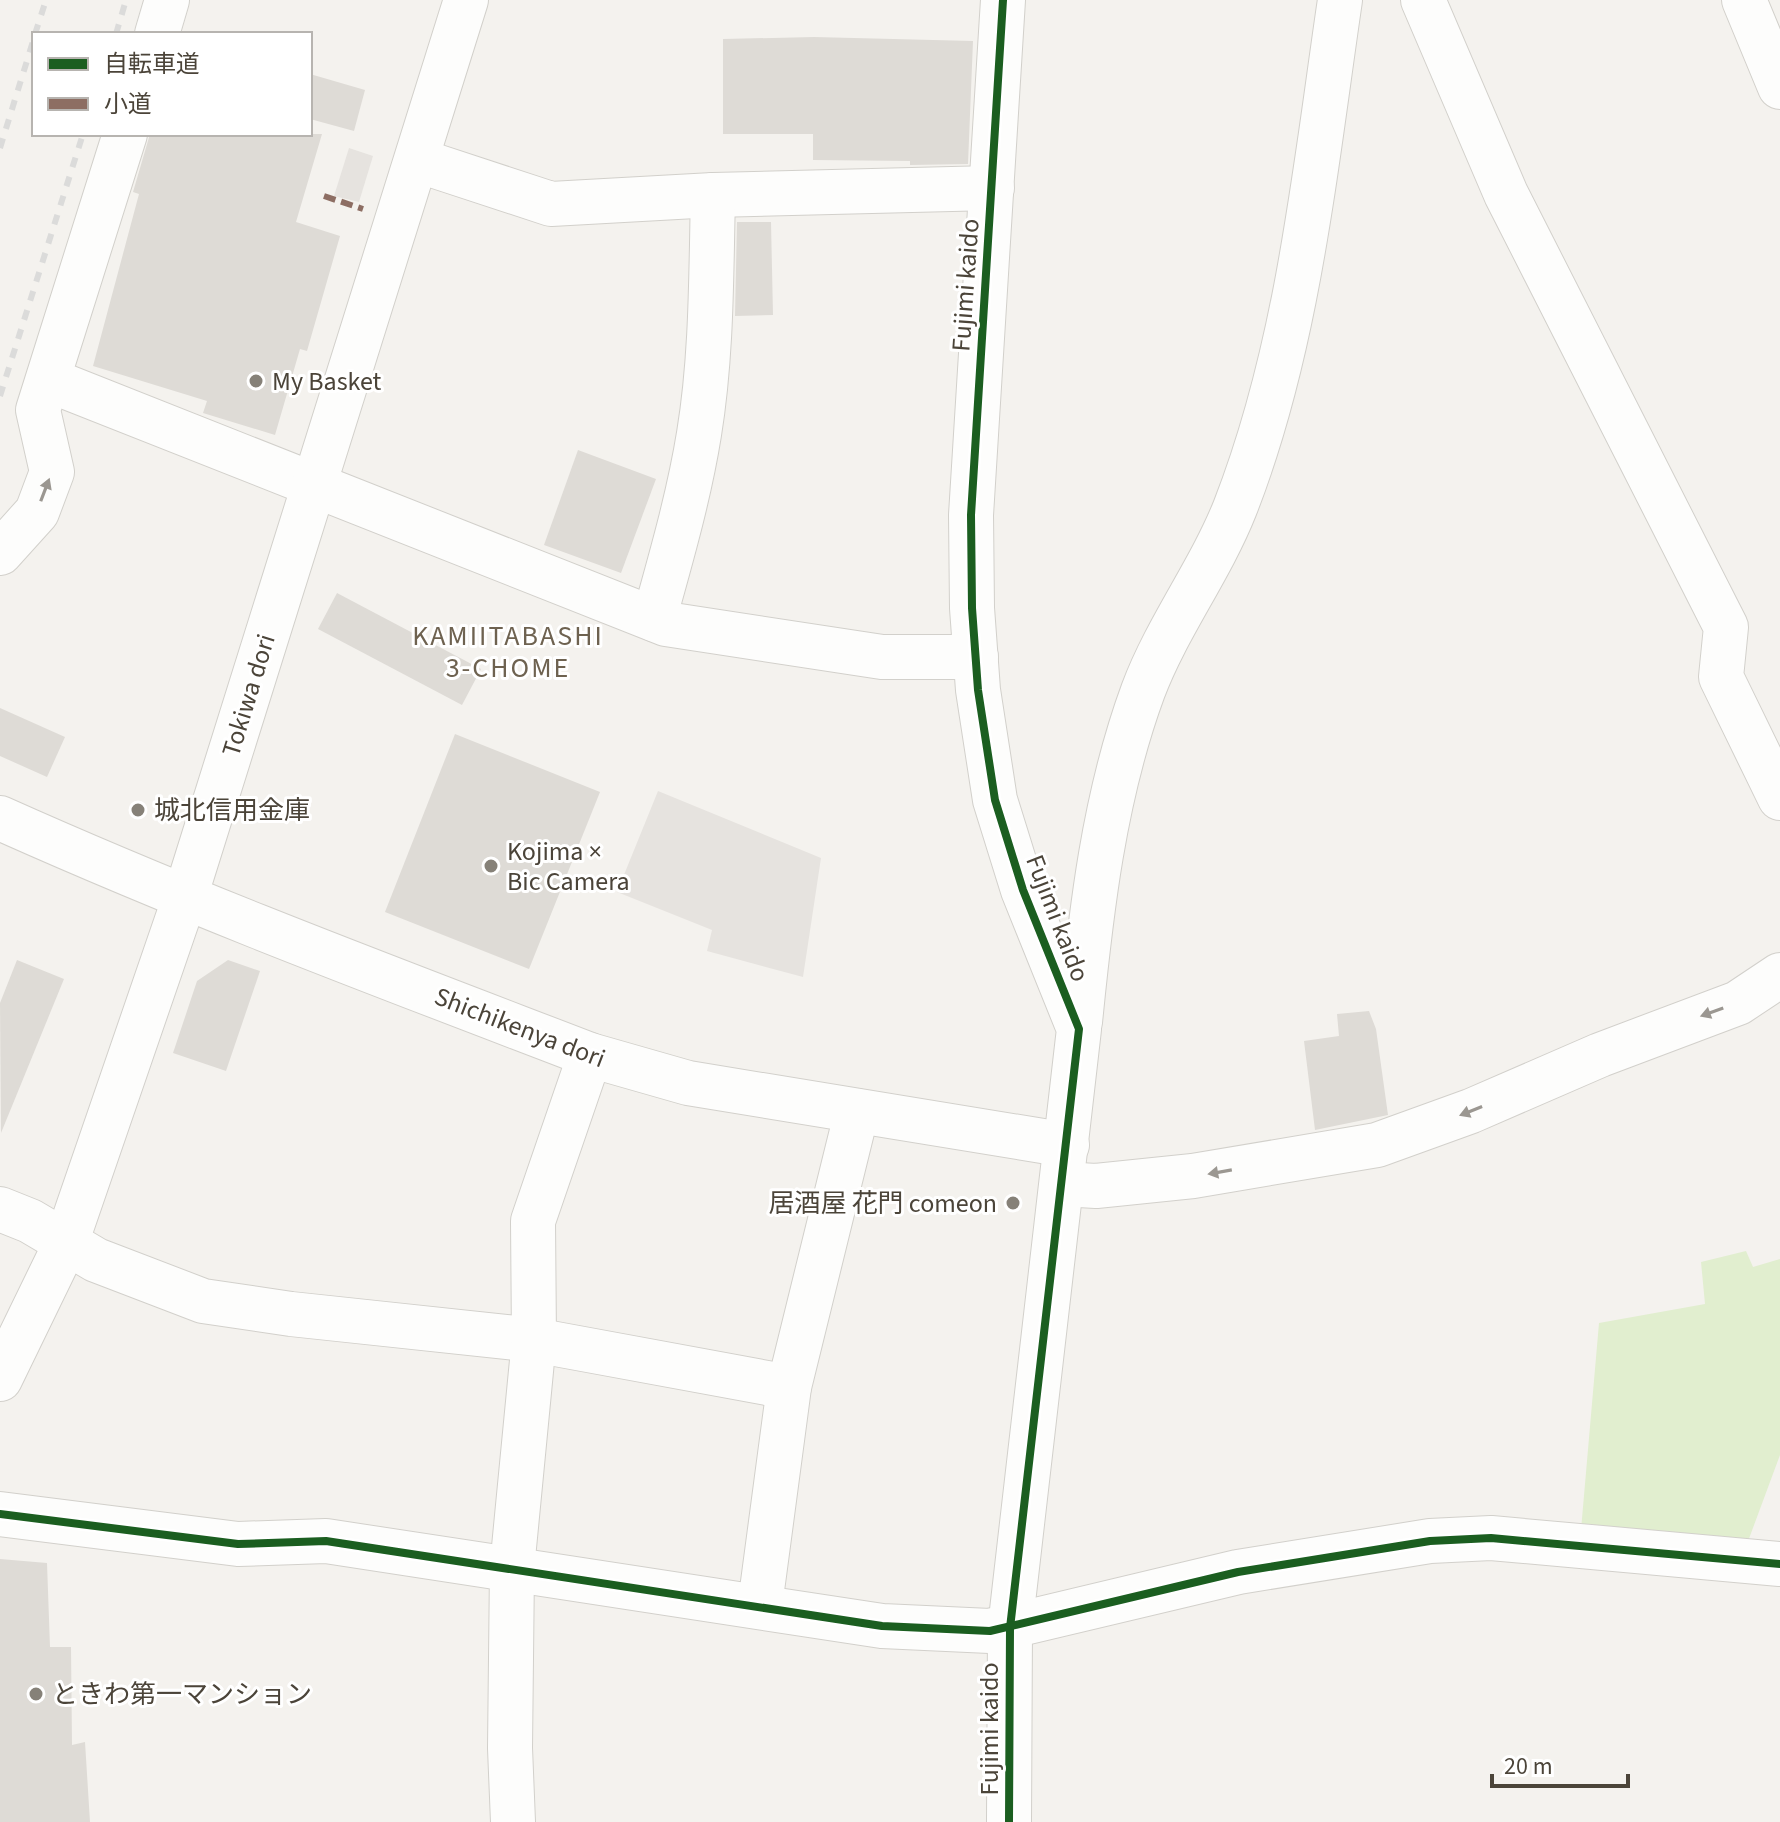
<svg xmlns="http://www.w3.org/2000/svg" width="1780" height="1822" font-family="'Source Sans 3','Noto Sans JP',sans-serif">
  <rect width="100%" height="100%" fill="#f4f2ee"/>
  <path fill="#e1eecf" d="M1746 1251 1753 1267 1780 1259V1455L1747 1544 1581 1530 1599 1323 1705 1304 1701 1262Z"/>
  <g fill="#e6e3df">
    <path d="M349 148 373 156 359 202 334 196Z"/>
    <path d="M658 791 821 858 803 977 707 951 712 930 617 892Z"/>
  </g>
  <g fill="#dedbd6">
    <path d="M814 37 973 41 968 164 910 165V161L813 160V134H723V39Z"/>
    <path d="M310 74 365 90 354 131 310 119Z"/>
    <path d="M150 134H322L296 222 340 236 307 351 300 349 275 435 203 413 207 401 93 366 139 194 133 192Z"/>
    <path d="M737 222H771L773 315 735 316Z"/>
    <path d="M578 450 656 479 621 573 544 545Z"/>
    <path d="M337 593 481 669 462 705 318 629Z"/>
    <path d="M0 708 65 737 47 777 0 756Z"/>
    <path d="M455 734 600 792 529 969 385 912Z"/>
    <path d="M17 960 64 979 1 1133 0 1003Z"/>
    <path d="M228 960 260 971 226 1071 173 1053 197 981Z"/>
    <path d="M1369 1011 1376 1029 1388 1115 1315 1130 1304 1041 1339 1036 1337 1014Z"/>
    <path d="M0 1559 47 1563 50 1647H71L72 1745 85 1742 90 1822H0Z"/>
  </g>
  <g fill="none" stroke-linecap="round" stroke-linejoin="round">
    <defs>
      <g id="minor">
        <path d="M1003 0 971 515 972 608 978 690 995 800 1023 890 1079 1029 1010 1628 1009 1822"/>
        <path d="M1423 0 1506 194 1726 627 1721 677 1780 798"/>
        <path d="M1744 0 1780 87"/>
        <path d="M157 34 167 0"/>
        <path d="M417 160 551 204 713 195 992 188"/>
        <path d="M49 380 666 624 882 657H976"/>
        <path d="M0 553 37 512 52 472 38 410 125 134"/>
        <path d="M654 619C671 558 689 496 699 434 712 355 711 274 713 195"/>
        <path d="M0 818C194 905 392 979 590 1055L688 1083 1067 1145"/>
        <path d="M1080 1022C1091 911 1104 797 1143 691 1167 627 1210 571 1235 508 1298 347 1315 169 1340 0"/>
        <path d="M1062 1184 1096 1186 1193 1176 1377 1145 1471 1111 1600 1055 1738 1003 1780 975"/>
        <path d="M0 1209 30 1221 96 1260 203 1301 291 1314 534 1340 789 1387"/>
        <path d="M0 1379 66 1243 185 897 466 0"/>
        <path d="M0 1514 238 1544 326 1541 882 1626 990 1631 1238 1572 1430 1541 1491 1538 1780 1564"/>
        <path d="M760 1605 789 1387 857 1111"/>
        <path d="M513 1822 510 1748 512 1568 534 1340 533 1221 590 1055"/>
      </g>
    </defs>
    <use href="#minor" stroke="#d2d0cb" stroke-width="46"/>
    <use href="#minor" stroke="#fdfdfc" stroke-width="44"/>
    <g stroke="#dbdbda" stroke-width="6" stroke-dasharray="10 10" stroke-linecap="butt">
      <path d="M35 34 46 0"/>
      <path d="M116 34 126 0"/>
      <path d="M0 148 34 38"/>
      <path d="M0 396 83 134"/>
    </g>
    <path stroke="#8d6e63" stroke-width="6" stroke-dasharray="12 6" stroke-linecap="butt" d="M324 196 363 209"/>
    <defs>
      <g id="cycleway">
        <path d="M1003 0 971 515 972 608 978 690 995 800 1023 890 1079 1029 1010 1628 1009 1822"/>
        <path d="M0 1514 238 1544 326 1541 882 1626 990 1631 1238 1572 1430 1541 1491 1538 1780 1564"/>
      </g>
    </defs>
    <use href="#cycleway" stroke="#fff" stroke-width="13"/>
    <use href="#cycleway" stroke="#1b5e20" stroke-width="8"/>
  </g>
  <defs><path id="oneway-solid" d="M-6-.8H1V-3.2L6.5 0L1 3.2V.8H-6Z" transform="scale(2)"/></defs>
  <g fill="#9b9791">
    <use href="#oneway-solid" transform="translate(45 490) rotate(-69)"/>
    <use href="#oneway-solid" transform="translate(1712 1012) rotate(160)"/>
    <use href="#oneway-solid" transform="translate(1471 1111) rotate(158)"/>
    <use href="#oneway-solid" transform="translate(1220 1172) rotate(170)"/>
  </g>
  <g fill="#868178" stroke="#fff" stroke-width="3">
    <circle cx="256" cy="381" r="8"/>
    <circle cx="138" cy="810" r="8"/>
    <circle cx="491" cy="866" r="8"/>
    <circle cx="1013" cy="1203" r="8"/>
    <circle cx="36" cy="1694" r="8"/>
  </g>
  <g text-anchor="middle" stroke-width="6" stroke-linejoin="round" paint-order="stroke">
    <g font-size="26" fill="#4b4439" stroke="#fff">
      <text transform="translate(965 285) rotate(-86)" y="9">Fujimi kaido</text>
      <text transform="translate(248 695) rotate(-73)" y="9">Tokiwa dori</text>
      <text transform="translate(1058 918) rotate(69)" y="9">Fujimi kaido</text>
      <text transform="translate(520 1027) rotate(21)" y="9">Shichikenya dori</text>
      <text transform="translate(989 1729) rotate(-90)" y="9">Fujimi kaido</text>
    </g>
    <g font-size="26" fill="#4b4439" stroke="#fff" text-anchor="start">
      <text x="272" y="390">My Basket</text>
      <text x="154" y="819">城北信用金庫</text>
      <text x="507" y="860">Kojima ×<tspan x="507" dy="30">Bic Camera</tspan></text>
      <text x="997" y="1212" text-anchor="end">居酒屋 花門 comeon</text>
      <text x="52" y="1703">ときわ第一マンション</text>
    </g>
    <g font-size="28" letter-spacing="2" fill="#6e6250" stroke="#fff">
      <text x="508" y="645">KAMIITABASHI<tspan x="508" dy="32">3-CHOME</tspan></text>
    </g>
  </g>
  <rect x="32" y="32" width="280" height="104" fill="#ffffff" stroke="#b7b4b0" stroke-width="2"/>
  <rect x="48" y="58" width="40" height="12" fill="#1b5e20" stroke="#b7b4b0" stroke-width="2"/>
  <text x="104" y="72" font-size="24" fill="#4b4439">自転車道</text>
  <rect x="48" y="98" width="40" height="12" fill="#8d6e63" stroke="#b7b4b0" stroke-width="2"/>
  <text x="104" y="112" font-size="24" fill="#4b4439">小道</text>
  <path d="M1492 1774v12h136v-12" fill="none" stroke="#4b4439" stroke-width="4"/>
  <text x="1504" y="1774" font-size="24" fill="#4b4439" stroke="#ffffff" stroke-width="6" paint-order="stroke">20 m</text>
</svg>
